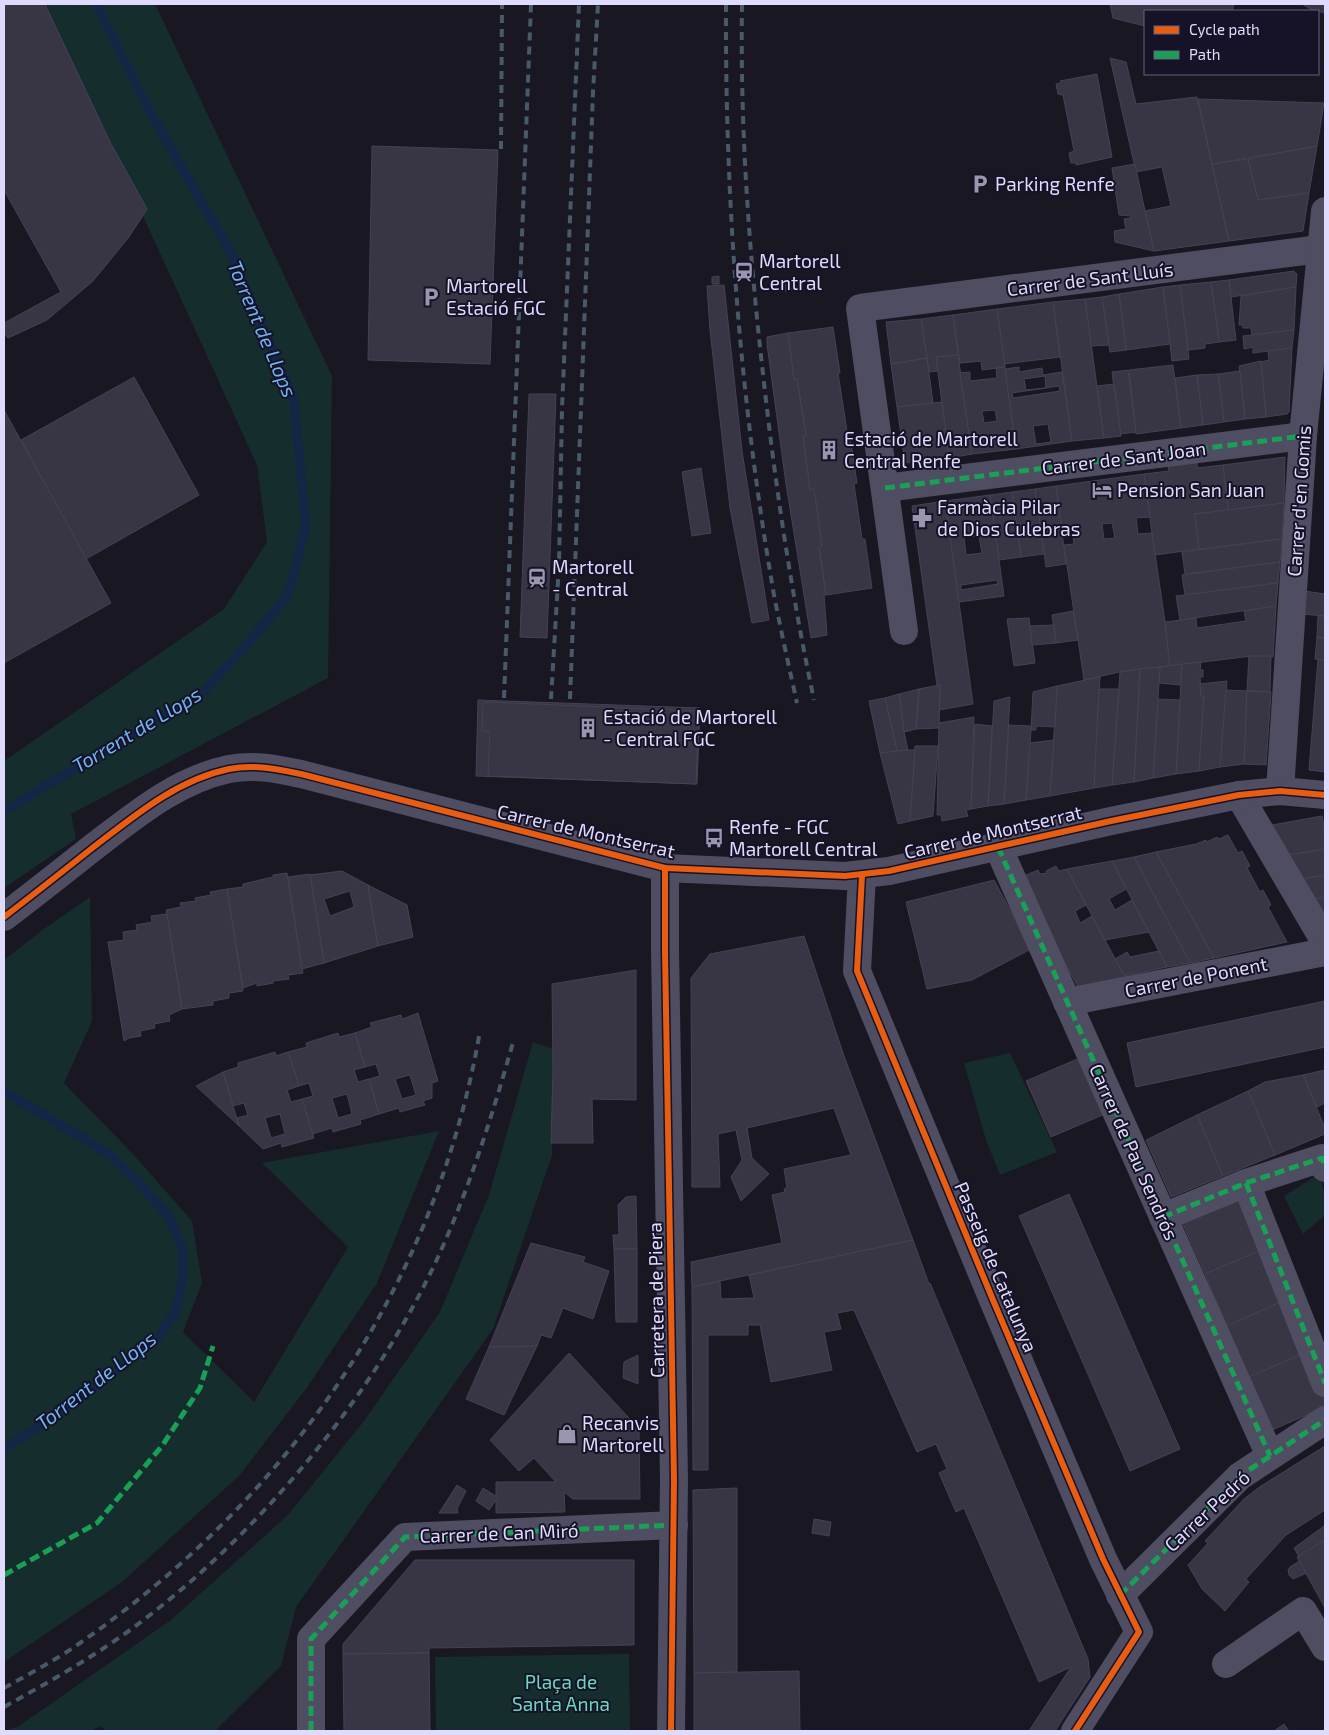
<svg xmlns="http://www.w3.org/2000/svg" width="1329" height="1735" font-family="'Exo 2',sans-serif">
  <rect width="100%" height="100%" fill="#191722"/>
  <g fill="#162d2e">
    <path d="M46 4H155L332 376 328 678 71 814 76 839 4 888V761L224 609 267 542 257 465Z"/>
    <path d="M90 897 92 1021 64 1083 133 1154 192 1221 202 1283 183 1332 254 1402 348 1247 262 1163 439 1131 377 1283 306 1389 239 1476 122 1582 4 1662V960L41 931Z"/>
    <path d="M533 1042 553 1049 552 1155 493 1329 296 1607 281 1666 215 1731H106L100 1726 91 1731H5L19 1726 171 1620 288 1515 364 1421 440 1312 489 1195Z"/>
    <path d="M1010 1053 1057 1152 1000 1175 986 1140 964 1063Z"/>
    <path d="M1319 1174 1325 1196V1215L1303 1234 1284 1196Z"/>
    <path d="M629 1654 630 1731H436L435 1657Z"/>
  </g>
  <g fill="none" stroke-linecap="round" stroke-linejoin="round">
    <g stroke="#142646" stroke-width="9">
      <path d="M4 811 204 691 244 648 288 595 306 526 294 400 231 253 151 114 96 4"/>
      <path d="M4 1091 109 1154 140 1184 169 1217 183 1249 182 1281 176 1311 156 1340 76 1402 4 1449"/>
    </g>
  </g>
  <g fill="#383544" stroke="#454255" fill-rule="evenodd">
    <path d="M4 4H45L110 142 147 209 129 237 93 281 47 320 8 338 4 333V323L61 292 4 190Z"/>
    <path d="M1110 4H1234L1232 11H1145V26L1113 18Z"/>
    <path d="M1302 4H1325V13L1312 10Z"/>
    <path d="M1110 58 1126 62 1136 104 1197 97 1229 241 1154 251 1145 211 1171 206 1162 167 1136 172Z"/>
    <path d="M1097 74 1112 157 1076 165V163H1071L1069 153 1074 151 1063 95 1058 94 1056 84 1061 83 1060 81Z"/>
    <path d="M1198 99 1324 103 1317 146 1212 164Z"/>
    <path d="M372 146 498 150 490 364 368 360Z"/>
    <path d="M1317 146 1309 193 1258 200 1248 159Z"/>
    <path d="M1248 159 1258 200 1309 193 1303 231 1229 241 1212 164Z"/>
    <path d="M1135 164 1145 211 1154 251 1115 242 1114 231 1126 229 1124 219 1131 218V216L1119 215 1112 168Z"/>
    <path d="M1294 271 1297 274 1296 287 1231 297 1229 280Z"/>
    <path d="M719 276V284H712V277Z"/>
    <path d="M1229 280 1236 340 1219 342 1211 282Z"/>
    <path d="M1211 282 1219 342 1205 344V348L1188 350 1180 285Z"/>
    <path d="M785 283H792V290L785 291Z"/>
    <path d="M724 285 742 451 769 620 752 623 730 508 710 330 707 286Z"/>
    <path d="M1180 285 1189 359 1172 361 1163 287Z"/>
    <path d="M1163 287 1170 344 1126 350 1119 294Z"/>
    <path d="M1296 287 1294 330 1252 335 1251 328H1243V325H1239L1241 296Z"/>
    <path d="M1119 294 1126 350 1110 352 1102 297Z"/>
    <path d="M1102 297 1109 345 1091 346 1085 299Z"/>
    <path d="M1085 299 1104 438 1072 441 1053 302Z"/>
    <path d="M1053 302 1060 357 1004 364 997 309Z"/>
    <path d="M997 309 1005 367 982 370 981 361 960 363 953 315Z"/>
    <path d="M953 315 958 355 936 357 938 371 929 372 921 319Z"/>
    <path d="M921 319 927 358 891 364 886 322Z"/>
    <path d="M833 327 840 373H838L847 431 849 430 857 483 854 484 862 539H865L872 588 826 595 819 547 822 546 814 489 810 490 803 436H806L797 379 794 380 788 333Z"/>
    <path d="M1294 330 1292 348 1253 353V347L1244 349 1243 336Z"/>
    <path d="M788 333 794 380 797 379 806 436H803L810 490 814 489 822 546 819 547 826 595H824L827 635 811 638 786 484 767 344V337Z"/>
    <path d="M1292 348 1289 412 1287 414 1266 417 1261 362 1269 360 1268 351Z"/>
    <path d="M958 355 972 454 949 458 936 357Z"/>
    <path d="M927 358 933 403 897 407 891 364Z"/>
    <path d="M1261 361 1266 417 1245 419 1239 366Z"/>
    <path d="M1173 365 1181 428 1136 434 1129 370Z"/>
    <path d="M1005 367 1016 449 972 454 960 373 970 372V381L997 378 996 368ZM995 410 997 421 984 423 982 411Z"/>
    <path d="M1019 367V372L1042 368 1043 375 1062 372 1072 441 1016 449 1005 369ZM1045 376 1046 388 1026 390 1024 379ZM1059 386 1060 391 1013 398 1012 393ZM1048 424 1051 442 1036 444 1033 426Z"/>
    <path d="M1128 370 1136 432 1120 434 1112 372Z"/>
    <path d="M1240 371 1245 419 1224 422 1218 374Z"/>
    <path d="M1218 374 1224 422 1203 425 1197 375Z"/>
    <path d="M1197 375 1203 425 1181 428 1175 378Z"/>
    <path d="M134 377 199 495 86 559 21 440Z"/>
    <path d="M1114 384 1121 436 1104 438 1097 386Z"/>
    <path d="M529 394H556L547 638 520 637Z"/>
    <path d="M942 402 949 458 905 463 897 407Z"/>
    <path d="M4 410 111 603 4 663Z"/>
    <path d="M1285 457 1284 503 1228 510 1223 465Z"/>
    <path d="M1197 463V468L1223 465 1228 510 1195 514 1199 549 1155 555 1144 474 1169 471 1168 466Z"/>
    <path d="M701 468 711 533 692 536 682 472Z"/>
    <path d="M1144 474 1150 517 1136 518 1138 534 1152 533 1165 622 1170 666 1119 672 1084 680 1064 545 1074 544 1072 527 1062 529 1056 486ZM1112 523 1115 538 1104 539 1102 524Z"/>
    <path d="M1056 486 1066 564 1046 567 1035 489Z"/>
    <path d="M1035 489 1044 554 1021 557 1012 492Z"/>
    <path d="M1012 492 1021 557 999 560 990 495Z"/>
    <path d="M990 495 1004 596 959 602 945 501ZM979 536 982 553 966 555 964 537ZM997 580 998 584 961 590V585Z"/>
    <path d="M945 501 973 704 939 710 940 685H937L912 506Z"/>
    <path d="M1284 503 1282 539 1199 549 1195 514Z"/>
    <path d="M1282 539 1280 562 1185 574 1182 552Z"/>
    <path d="M1280 562 1278 583 1185 595 1182 575Z"/>
    <path d="M1278 583 1276 606 1180 620 1176 596Z"/>
    <path d="M1304 591 1325 594V616L1302 614Z"/>
    <path d="M1276 606 1273 657 1252 656 1170 666 1165 622 1196 618 1197 628 1246 621 1244 611Z"/>
    <path d="M1073 611 1078 640 1056 643 1052 615Z"/>
    <path d="M1318 616H1325V638L1317 637Z"/>
    <path d="M1029 618 1035 663 1014 666 1007 619Z"/>
    <path d="M1054 625 1056 643 1032 645 1030 626Z"/>
    <path d="M1317 637 1325 638V660L1315 659Z"/>
    <path d="M1249 656H1271L1270 692 1247 691Z"/>
    <path d="M1318 659 1325 660V772L1309 770Z"/>
    <path d="M1201 662 1200 670H1203V677H1200L1201 696H1204L1199 771 1176 774 1182 664Z"/>
    <path d="M1182 664 1180 685 1159 683 1160 667Z"/>
    <path d="M1160 667 1153 778 1134 782 1140 669Z"/>
    <path d="M1140 669 1134 782 1112 785 1120 672Z"/>
    <path d="M1100 677 1094 788 1050 796 1057 686Z"/>
    <path d="M1227 681 1220 767 1199 771 1204 696H1201L1200 684Z"/>
    <path d="M940 685 939 728 916 729 919 689Z"/>
    <path d="M1057 686 1055 727 1036 726V730H1031L1033 692Z"/>
    <path d="M919 689 916 729 904 732 899 694Z"/>
    <path d="M1099 689H1119L1112 785 1094 788Z"/>
    <path d="M1226 690 1247 691 1244 764 1220 767Z"/>
    <path d="M1247 691 1271 692 1266 765 1244 764Z"/>
    <path d="M899 694 904 732 908 750 897 751 885 698Z"/>
    <path d="M1010 697 1004 804 988 806 994 701Z"/>
    <path d="M885 698 897 751 880 753 869 701Z"/>
    <path d="M1158 699 1180 700 1176 774 1153 778Z"/>
    <path d="M478 700 700 708 697 784 476 776Z"/>
    <path d="M488 702 699 711 696 784 488 776 490 731H482L483 703Z"/>
    <path d="M974 717 971 809 966 810 968 816 942 821 941 815H937L939 723Z"/>
    <path d="M975 724 992 726 988 806 971 809Z"/>
    <path d="M1009 725 1031 726V730L1026 800 1004 804Z"/>
    <path d="M1054 740 1050 796 1026 800 1030 743Z"/>
    <path d="M915 746H938L933 816 910 821Z"/>
    <path d="M908 750H915L910 821 898 824 880 753Z"/>
    <path d="M1322 816 1325 832V849L1289 855 1272 825Z"/>
    <path d="M1228 835 1238 853 1242 851 1250 866 1247 868 1260 892 1263 890 1271 905 1268 907 1287 942 1214 958 1156 852 1196 844 1206 840 1207 842 1217 837 1219 839Z"/>
    <path d="M1325 849V875L1303 879 1289 855Z"/>
    <path d="M1156 852 1214 958 1190 963 1134 857Z"/>
    <path d="M1134 857 1190 963 1167 967 1112 861Z"/>
    <path d="M1112 861 1126 889 1109 899 1115 910 1132 900 1149 932 1105 940 1067 869Z"/>
    <path d="M1056 866 1059 871 1067 869 1086 905 1075 911 1080 923 1092 916 1125 977 1078 987 1019 878 1038 870 1040 874 1047 873 1046 871Z"/>
    <path d="M342 871 368 885 378 946 324 963 310 875ZM350 891 354 907 330 916 324 899Z"/>
    <path d="M287 873 303 973 288 975 289 979 273 981V983L257 986V983L243 988 227 889 243 887V884L273 877V875Z"/>
    <path d="M310 874 324 963 302 969 288 877Z"/>
    <path d="M1325 875V897L1315 899 1303 879Z"/>
    <path d="M994 880 1031 949 972 980 927 989 906 902Z"/>
    <path d="M368 885 407 905 413 937 378 946Z"/>
    <path d="M227 889 243 991 229 993V998L213 1001V1005L182 1009 166 910 181 907 180 903 196 901 195 898 211 895 210 892Z"/>
    <path d="M1325 897V918L1315 899Z"/>
    <path d="M167 914 182 1009 169 1015 170 1021 154 1024 155 1028 140 1031 141 1036 129 1038 124 1041 108 942 124 940 123 932 137 930 136 925 152 922 151 916Z"/>
    <path d="M804 936 844 1056 913 1240 692 1287 691 1262 782 1243 772 1195 785 1192 784 1189 787 1188 784 1169 851 1155 834 1108 747 1128 752 1158 769 1174 741 1201 731 1177 742 1160 736 1130 718 1134 720 1187H692L691 978 710 954Z"/>
    <path d="M1159 951 1167 967 1125 976 1115 959 1127 952 1130 957Z"/>
    <path d="M636 970V1100L592 1099 593 1143H551L553 1073 552 984Z"/>
    <path d="M1325 1001V1047L1136 1087 1127 1043Z"/>
    <path d="M418 1013 438 1081 432 1083V1098L423 1101 425 1105 400 1112 399 1108 379 1114 369 1079 380 1076 376 1064 365 1067 355 1033 372 1027 370 1023 401 1015 402 1019ZM410 1075 416 1095 402 1099 395 1079Z"/>
    <path d="M338 1033 339 1037 355 1033 365 1067 354 1070 358 1082 369 1079 379 1114 360 1120 361 1124 333 1132 332 1128 312 1134 302 1099 313 1096 309 1083 299 1086 288 1052 307 1047 306 1043ZM347 1094 352 1114 338 1118 332 1098Z"/>
    <path d="M275 1052 276 1056 288 1052 299 1086 287 1090 291 1102 302 1099 314 1138 282 1147 281 1143 263 1149 239 1126 237 1118 248 1115 244 1103 233 1106 223 1072 238 1067V1063ZM280 1114 285 1134 271 1138 265 1118Z"/>
    <path d="M1082 1057 1107 1113 1051 1137 1026 1081Z"/>
    <path d="M1325 1070V1103L1317 1107 1303 1075Z"/>
    <path d="M223 1072 233 1106 239 1126 196 1086Z"/>
    <path d="M1303 1075 1325 1128V1134L1275 1155 1248 1091 1265 1082Z"/>
    <path d="M1248 1091 1275 1155 1223 1176 1197 1115Z"/>
    <path d="M1197 1115 1223 1176 1171 1197 1146 1140Z"/>
    <path d="M1069 1194 1180 1449 1130 1471 1019 1216Z"/>
    <path d="M636 1196 637 1249H614L613 1235H619L618 1205 626 1197Z"/>
    <path d="M1238 1197 1261 1250 1205 1274 1182 1222Z"/>
    <path d="M913 1240 929 1284 930 1283 1088 1659 1090 1677 1055 1731H1029L1071 1667 1039 1682 964 1508 956 1512 939 1473 947 1469 936 1444 917 1452 854 1310 837 1313 841 1329 824 1332 832 1370 771 1382 760 1325H748V1335H708V1470H693L692 1287 720 1281 721 1299 754 1298 749 1275Z"/>
    <path d="M531 1243 585 1257 583 1262 609 1271 593 1319 563 1308 551 1338 541 1335 537 1346 489 1347Z"/>
    <path d="M614 1249H637V1322H616Z"/>
    <path d="M1261 1250 1283 1301 1227 1326 1205 1274Z"/>
    <path d="M1283 1301 1305 1353 1249 1377 1227 1326Z"/>
    <path d="M537 1346 504 1415 466 1399 489 1347Z"/>
    <path d="M569 1353 639 1429 640 1499H573L564 1492 565 1512 496 1513V1500L489 1510 476 1501 483 1488 496 1496V1482H556L534 1458 519 1471 490 1440Z"/>
    <path d="M1305 1353 1325 1399V1407L1272 1430 1249 1377Z"/>
    <path d="M638 1355V1384L623 1378 624 1362Z"/>
    <path d="M1325 1446V1510L1286 1535 1246 1579 1249 1582 1225 1611 1202 1589 1188 1565 1208 1543 1205 1541 1244 1499 1261 1486Z"/>
    <path d="M457 1485 466 1491 457 1509 458 1513H439Z"/>
    <path d="M737 1488V1672L694 1673 693 1490Z"/>
    <path d="M814 1519 831 1522 829 1536 812 1533Z"/>
    <path d="M1324 1526 1325 1529V1600L1309 1572 1293 1579 1289 1575 1288 1570 1290 1567 1301 1560 1294 1548Z"/>
    <path d="M1325 1540V1608L1297 1557Z"/>
    <path d="M415 1560H634V1645L429 1648V1653L343 1654V1644Z"/>
    <path d="M429 1653 430 1731H344L343 1654Z"/>
    <path d="M799 1671 800 1731H694V1673Z"/>
    <path d="M1284 1724 1289 1731H1274Z"/>
  </g>
  <g fill="none" stroke-linecap="round" stroke-linejoin="round">
    <g stroke="#4e4d62" stroke-width="28">
      <path d="M885 488 1303 436"/>
      <path d="M904 631 860 308 1320 249"/>
      <path d="M1280 791 1303 436 1325 211"/>
      <path d="M1239 795 1325 942"/>
      <path d="M998 847 1270 1456"/>
      <path d="M665 868V951L674 1480 671 1731"/>
      <path d="M862 875 857 971 993 1300 1103 1559 1139 1632 1075 1731"/>
      <path d="M4 917C33 895 62 872 91 849 133 817 176 780 229 769 254 764 277 769 301 774L665 868 845 876 889 871 1111 821 1239 795 1280 791 1325 795"/>
      <path d="M1067 1002 1325 952"/>
      <path d="M1246 1183 1325 1383"/>
      <path d="M1163 1217 1246 1183 1322 1158 1325 1168"/>
      <path d="M1120 1595 1240 1476 1325 1420"/>
      <path d="M1226 1664 1303 1611 1325 1647"/>
      <path d="M311 1731V1639L405 1537 674 1525"/>
    </g>
    <g stroke="#485a69" stroke-width="4" stroke-dasharray="8 6" stroke-linecap="butt">
      <path d="M726 4C725 202 740 400 774 595 781 631 789 667 797 703"/>
      <path d="M742 4C740 128 749 251 763 374 775 483 791 592 814 700"/>
      <path d="M501 149 502 4"/>
      <path d="M504 698 531 4"/>
      <path d="M551 699 559 565 562 409 579 4"/>
      <path d="M570 699 593 92 598 4"/>
      <path d="M4 1688C29 1674 56 1660 80 1643 290 1497 436 1285 480 1031"/>
      <path d="M4 1707C47 1683 90 1659 130 1630 255 1539 373 1398 438 1257 470 1187 493 1113 514 1039"/>
    </g>
    <g stroke="#1a9f57" stroke-width="5" stroke-dasharray="10 5" stroke-linecap="butt">
      <path d="M885 488 1303 436"/>
      <path d="M998 847 1270 1456"/>
      <path d="M1246 1183 1325 1383"/>
      <path d="M1163 1217 1246 1183 1322 1158 1325 1168"/>
      <path d="M4 1575 97 1523 162 1446 200 1388 213 1346"/>
      <path d="M1120 1595 1240 1476 1325 1420"/>
      <path d="M311 1731V1639L405 1537 674 1525"/>
    </g>
    <defs>
      <g id="cycleway">
        <path d="M665 868V951L674 1480 671 1731"/>
        <path d="M862 875 857 971 993 1300 1103 1559 1139 1632 1075 1731"/>
        <path d="M4 917C33 895 62 872 91 849 133 817 176 780 229 769 254 764 277 769 301 774L665 868 845 876 889 871 1111 821 1239 795 1280 791 1325 795"/>
      </g>
    </defs>
    <use href="#cycleway" stroke="#161227" stroke-width="9"/>
    <use href="#cycleway" stroke="#e95d12" stroke-width="6"/>
  </g>
  <defs>
    <symbol id="parking-bare" viewBox="-9 -9 18 18"><path d="M-3.5-5.5H1a3.5 3.5 0 0 1 0 7H-1V5.5H-3.5ZM-1-3.4V-.6H.8a1.4 1.4 0 0 0 0-2.8Z" fill="#9a96b0" stroke="#161227" stroke-width="2.5" paint-order="stroke"/></symbol>
    <symbol id="station-bare" viewBox="-9 -9 18 18"><path d="M-3-6H3Q5-6 5-4V2Q5 4 3 4L4.5 6H3L1.5 4h-3L-3 6H-4.5L-3 4Q-5 4-5 2V-4Q-5-6-3-6ZM-3.5-4v3h7v-3ZM-3.5 1v1.5H-2V1ZM2 1v1.5H3.5V1Z" fill="#9a96b0" stroke="#161227" stroke-width="2.5" paint-order="stroke"/></symbol>
    <symbol id="building-bare" viewBox="-9 -9 18 18"><path d="M-4-6H4V6H1V3H-1V6H-4ZM-2.5-4.3h1.7v1.8h-1.7ZM.8-4.3h1.7v1.8H.8ZM-2.5-1h1.7V.8h-1.7ZM.8-1h1.7V.8H.8Z" fill="#9a96b0" stroke="#161227" stroke-width="2.5" paint-order="stroke"/></symbol>
    <symbol id="hotel-bare" viewBox="-9 -9 18 18"><path d="M-6-4.5h1.5V1H6V5H4.5V3h-9V5H-6ZM-4 0a1.8 1.8 0 1 1 3.6 0ZM.5 0V-2.5h3Q6-2.5 6 0Z" fill="#9a96b0" stroke="#161227" stroke-width="2.5" paint-order="stroke"/></symbol>
    <symbol id="pharmacy-bare" viewBox="-9 -9 18 18"><path d="M-2-6h4v4h4v4h-4v4h-4v-4h-4v-4h4Z" fill="#9a96b0" stroke="#161227" stroke-width="2.5" paint-order="stroke"/></symbol>
    <symbol id="bus-bare" viewBox="-9 -9 18 18"><path d="M-5-6H5V4H4V6H2V4H-2V6H-4V4H-5ZM-3.5-4V0h7V-4ZM-3.5 1.2v1.5H-2V1.2ZM2 1.2v1.5H3.5V1.2Z" fill="#9a96b0" stroke="#161227" stroke-width="2.5" paint-order="stroke"/></symbol>
    <symbol id="shop-bare" viewBox="-9 -9 18 18"><path d="M-5-2.5h2.3a2.7 3.5 0 0 1 5.4 0H5L5.5 6h-11ZM-1.5-2.5h3a1.5 2.3 0 0 0-3 0Z" fill="#9a96b0" stroke="#161227" stroke-width="2.5" paint-order="stroke"/></symbol>
  </defs>
  <g fill-rule="evenodd">
    <use href="#parking-bare" x="966" y="170" width="28" height="28"/>
    <use href="#station-bare" x="730" y="258" width="28" height="28"/>
    <use href="#parking-bare" x="417" y="283" width="28" height="28"/>
    <use href="#building-bare" x="815" y="436" width="28" height="28"/>
    <use href="#hotel-bare" x="1088" y="476" width="28" height="28"/>
    <use href="#pharmacy-bare" x="908" y="504" width="28" height="28"/>
    <use href="#station-bare" x="523" y="564" width="28" height="28"/>
    <use href="#building-bare" x="574" y="714" width="28" height="28"/>
    <use href="#bus-bare" x="700" y="824" width="28" height="28"/>
    <use href="#shop-bare" x="553" y="1420" width="28" height="28"/>
  </g>
  <g text-anchor="middle" stroke-width="4" stroke-linejoin="round" paint-order="stroke">
    <g font-size="19" fill="#dfdbfc" stroke="#161227" text-anchor="start">
      <text x="995" y="191">Parking Renfe</text>
      <text x="759" y="268">Martorell<tspan x="759" dy="22">Central</tspan></text>
      <text x="446" y="293">Martorell<tspan x="446" dy="22">Estació FGC</tspan></text>
      <text x="844" y="446">Estació de Martorell<tspan x="844" dy="22">Central Renfe</tspan></text>
      <text x="1117" y="497">Pension San Juan</text>
      <text x="937" y="514">Farmàcia Pilar<tspan x="937" dy="22">de Dios Culebras</tspan></text>
      <text x="552" y="574">Martorell<tspan x="552" dy="22">- Central</tspan></text>
      <text x="603" y="724">Estació de Martorell<tspan x="603" dy="22">- Central FGC</tspan></text>
      <text x="729" y="834">Renfe - FGC<tspan x="729" dy="22">Martorell Central</tspan></text>
      <text x="582" y="1430">Recanvis<tspan x="582" dy="22">Martorell</tspan></text>
    </g>
    <g font-size="19" fill="#dfdbfc" stroke="#161227">
      <text transform="translate(1090 279) rotate(-7)" y="7">Carrer de Sant Lluís</text>
      <text transform="translate(1124 458) rotate(-7)" y="7">Carrer de Sant Joan</text>
      <text transform="translate(1299 501) rotate(-86)" y="7">Carrer d'en Gomis</text>
      <text transform="translate(586 831) rotate(13)" y="7">Carrer de Montserrat</text>
      <text transform="translate(993 832) rotate(-13)" y="7">Carrer de Montserrat</text>
      <text transform="translate(1196 977) rotate(-11)" y="7">Carrer de Ponent</text>
      <text transform="translate(1134 1152) rotate(66)" y="7">Carrer de Pau Sendrós</text>
      <text transform="translate(996 1267) rotate(67)" y="7">Passeig de Catalunya</text>
      <text transform="translate(656 1300) rotate(-91)" y="7">Carretera de Piera</text>
      <text transform="translate(1207 1511) rotate(-43)" y="7">Carrer Pedró</text>
      <text transform="translate(499 1533) rotate(-2)" y="7">Carrer de Can Miró</text>
    </g>
    <g font-size="19" fill="#6bd7be" stroke="#161227">
      <text x="561" y="1689">Plaça de<tspan x="561" dy="22">Santa Anna</tspan></text>
    </g>
    <g font-size="20" font-style="italic" fill="#71b5f4" stroke="#161227">
      <text transform="translate(262 329) rotate(67)" y="7">Torrent de Llops</text>
      <text transform="translate(137 730) rotate(-31)" y="7">Torrent de Llops</text>
      <text transform="translate(96 1381) rotate(-38)" y="7">Torrent de Llops</text>
    </g>
  </g>
  <rect width="1329" height="1735" fill="none" stroke="#dfdbfc" stroke-width="10"/>
  <rect x="1144" y="10" width="175" height="65" fill="#161227" stroke="#66627c"/>
  <rect x="1154" y="26" width="25" height="8" fill="#e95d12" stroke="#66627c"/>
  <text x="1189" y="35" font-size="15" fill="#dfdbfc">Cycle path</text>
  <rect x="1154" y="51" width="25" height="8" fill="#1a9f57" stroke="#66627c"/>
  <text x="1189" y="60" font-size="15" fill="#dfdbfc">Path</text>
</svg>
